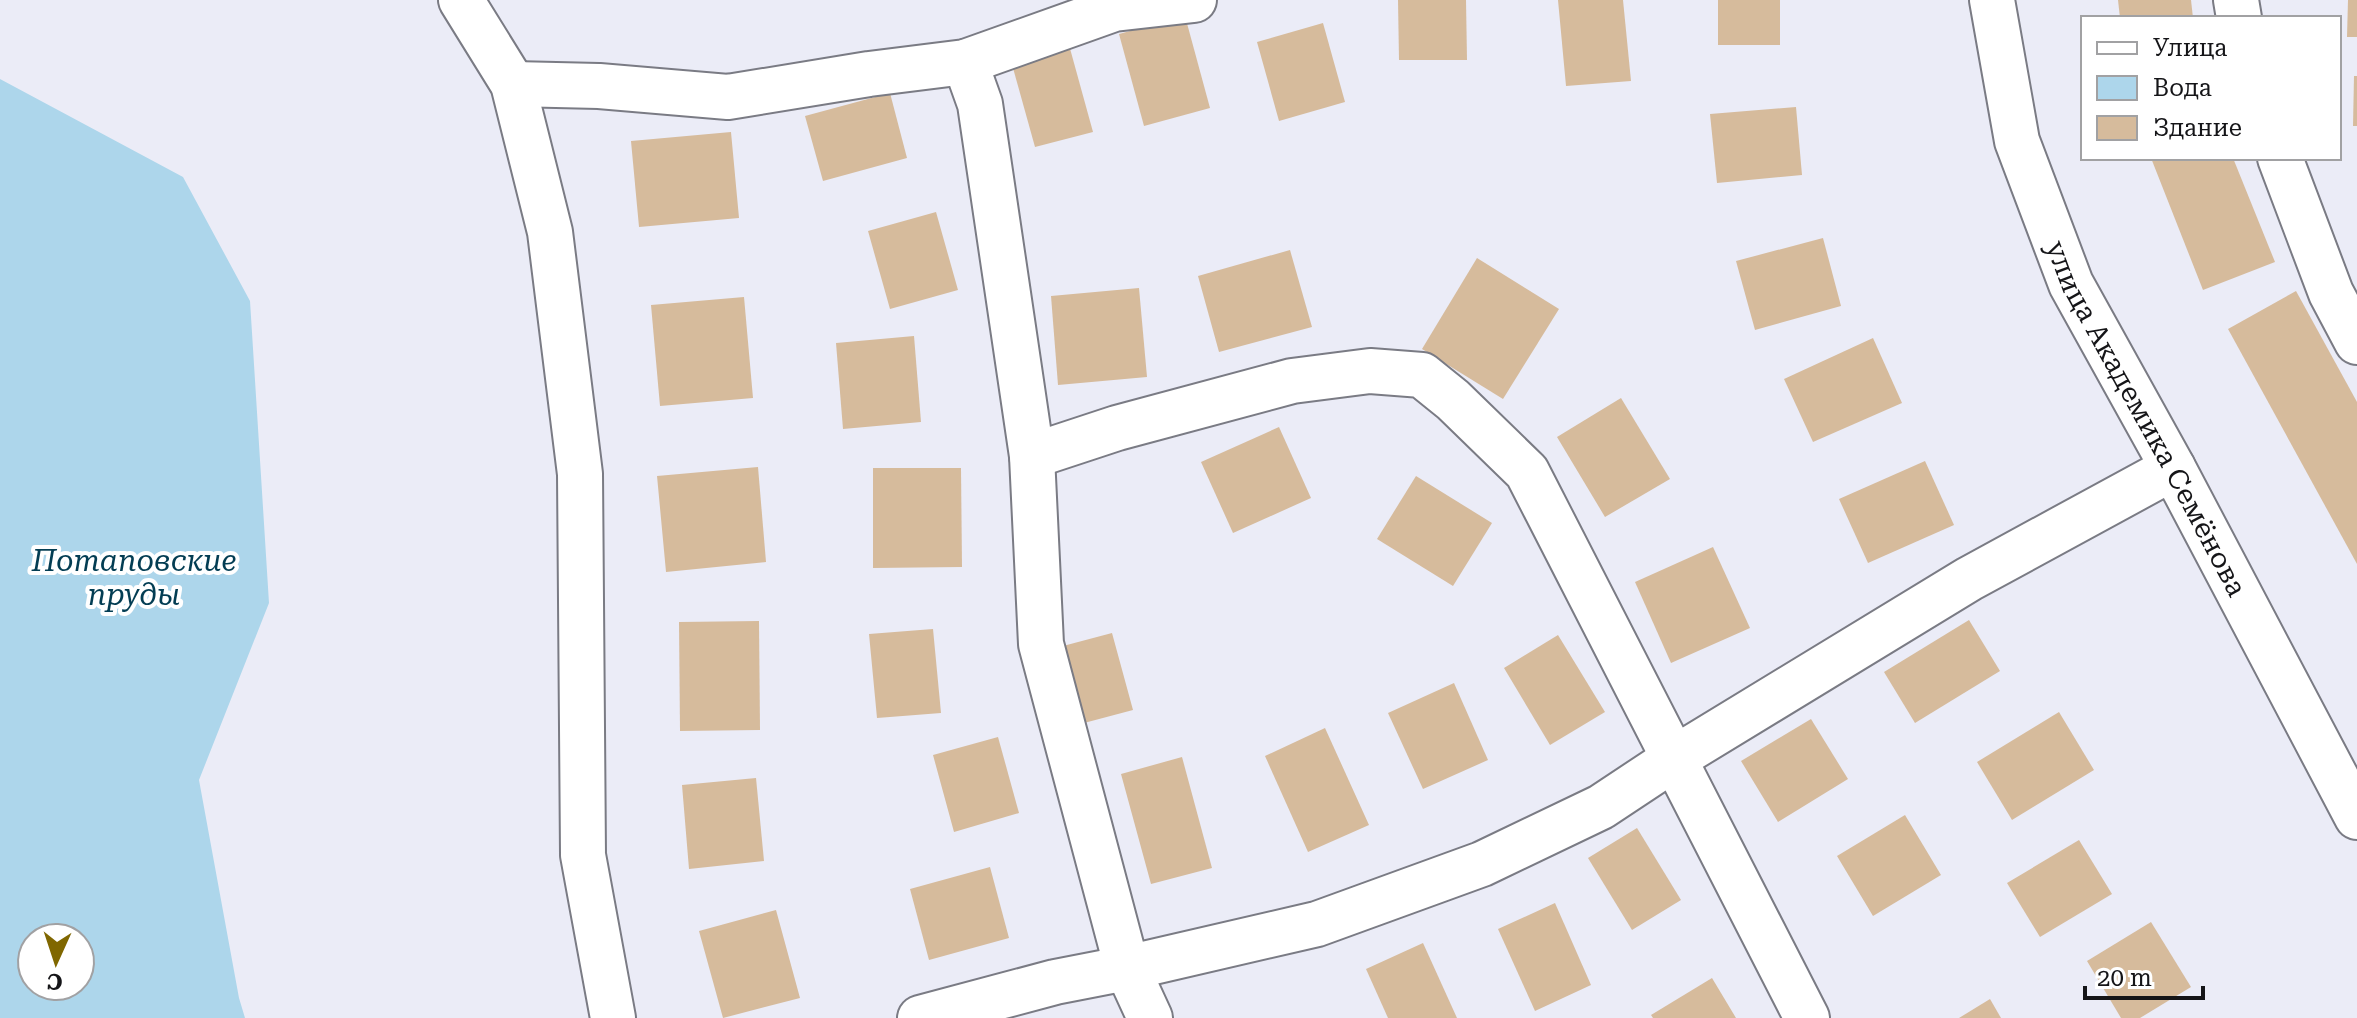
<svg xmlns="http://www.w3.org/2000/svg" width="2357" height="1018" font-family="'Roboto Serif',serif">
  <rect width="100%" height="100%" fill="#ebecf7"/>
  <path fill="#add6eb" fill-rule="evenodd" d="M0 79 183 177 250 301 269 603 199 780 239 998 245 1018H0ZM32 938H80V986H32Z"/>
  <g fill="#d6bb9c">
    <path d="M1398 0H1466L1467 60H1399Z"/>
    <path d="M1558 0H1623L1631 81 1566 86Z"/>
    <rect x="1718" y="0" width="62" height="45"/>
    <path d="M2118 0H2191L2193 18H2120Z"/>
    <path d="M2348 0H2357V37H2347Z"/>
    <path d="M1185 16 1210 108 1144 126 1119 34Z"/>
    <path d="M1323 23 1345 102 1279 121 1257 42Z"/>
    <path d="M1066 34 1093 132 1035 147 1008 50Z"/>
    <path d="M2354 76H2357V126H2353Z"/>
    <path d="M890 93 907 158 823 181 805 116Z"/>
    <path d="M1796 107 1802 175 1717 183 1710 114Z"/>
    <path d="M731 132 739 218 639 227 631 141Z"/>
    <path d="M2151 158H2233L2275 262 2203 290Z"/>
    <path d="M936 212 958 290 890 309 868 231Z"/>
    <path d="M1823 238 1841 306 1755 330 1736 261Z"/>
    <path d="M1290 250 1312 327 1219 352 1198 276Z"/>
    <path d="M1477 258 1559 309 1503 399 1422 349Z"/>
    <path d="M1139 288 1147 377 1058 385 1051 296Z"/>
    <path d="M2296 291 2357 402V564L2228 329Z"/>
    <path d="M744 297 753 398 660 406 651 305Z"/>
    <path d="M914 336 921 422 843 429 836 343Z"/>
    <path d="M1873 338 1902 403 1813 442 1784 379Z"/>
    <path d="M1621 398 1670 479 1605 517 1557 437Z"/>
    <path d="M1279 427 1311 498 1233 533 1201 462Z"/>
    <path d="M1925 461 1954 525 1868 563 1839 499Z"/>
    <path d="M758 467 766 562 666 572 657 476Z"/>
    <path d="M873 468H961L962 567 873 568Z"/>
    <path d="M1416 476 1492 523 1453 586 1377 539Z"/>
    <path d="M1713 547 1750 628 1671 663 1635 582Z"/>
    <path d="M1969 620 2000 671 1915 723 1884 672Z"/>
    <path d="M759 621 760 730 680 731 679 622Z"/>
    <path d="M933 629 941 713 877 718 869 634Z"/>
    <path d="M1112 633 1133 710 1084 723 1063 646Z"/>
    <path d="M1558 635 1605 712 1550 745 1504 668Z"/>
    <path d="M1454 683 1488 760 1423 789 1388 713Z"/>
    <path d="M2059 712 2094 770 2012 820 1977 762Z"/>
    <path d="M1811 719 1848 779 1778 822 1741 761Z"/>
    <path d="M1325 728 1369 825 1308 852 1265 756Z"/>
    <path d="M998 737 1019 813 954 832 933 755Z"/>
    <path d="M1182 757 1212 868 1151 884 1121 774Z"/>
    <path d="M756 778 764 861 689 869 682 785Z"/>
    <path d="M1905 815 1941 875 1873 916 1837 856Z"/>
    <path d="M1637 828 1681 900 1632 930 1588 858Z"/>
    <path d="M2079 840 2112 894 2040 937 2007 883Z"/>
    <path d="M990 867 1009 938 929 960 910 889Z"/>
    <path d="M1555 903 1591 985 1535 1011 1498 929Z"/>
    <path d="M776 910 800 998 723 1018 699 931Z"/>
    <path d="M2151 922 2191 987 2140 1018H2121L2087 961Z"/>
    <path d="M1423 943 1457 1018H1388L1366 969Z"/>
    <path d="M1712 978 1736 1018H1653L1651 1015Z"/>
    <path d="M1990 999 2001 1018H1959Z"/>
  </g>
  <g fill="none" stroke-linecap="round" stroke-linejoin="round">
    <defs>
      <g id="minor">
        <path d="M461 0 513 84 550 232 580 474 583 855 613 1018"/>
        <path id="s1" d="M1992 0 2017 141 2071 284 2173 468 2357 817"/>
        <path d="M2236 0 2239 18"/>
        <path d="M965 62 980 104 1032 456 1041 644 1127 968 1150 1018"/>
        <path d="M513 84 599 86 728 97 869 74 965 62 1114 9 1194 0"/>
        <path d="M2280 158 2331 293 2357 342"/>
        <path d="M1032 456 1117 428 1292 381 1370 371 1422 375 1453 400 1527 472 1807 1018"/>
        <path d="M920 1018 1055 982 1127 968 1317 924 1482 864 1601 807 1675 758 1969 579 2173 468"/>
      </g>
    </defs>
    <use href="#minor" stroke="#7a7b84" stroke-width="48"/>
    <use href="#minor" stroke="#fff" stroke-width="44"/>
  </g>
  <g text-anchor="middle" stroke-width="8" stroke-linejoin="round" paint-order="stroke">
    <g font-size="28" fill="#151518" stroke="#fff">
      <text dy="10" stroke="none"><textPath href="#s1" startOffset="450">улица Академика Семёнова</textPath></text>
    </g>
    <g font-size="30" font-style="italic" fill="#033d53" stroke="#fff">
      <text x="134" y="571">Потаповские<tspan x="134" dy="34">пруды</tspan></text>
    </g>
  </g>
  <rect x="2081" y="16" width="260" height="144" fill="#ffffff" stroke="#a1a1a3" stroke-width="2"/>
  <rect x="2097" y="42" width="40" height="12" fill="#ffffff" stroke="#a1a1a3" stroke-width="2"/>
  <text x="2153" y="56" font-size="24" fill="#151518">Улица</text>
  <rect x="2097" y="76" width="40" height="24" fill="#add6eb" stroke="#a1a1a3" stroke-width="2"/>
  <text x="2153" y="96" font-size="24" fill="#151518">Вода</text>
  <rect x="2097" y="116" width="40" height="24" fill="#d6bb9c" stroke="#a1a1a3" stroke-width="2"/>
  <text x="2153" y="136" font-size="24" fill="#151518">Здание</text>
  <g transform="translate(56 962) rotate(183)"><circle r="38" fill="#ffffff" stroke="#a1a1a3" stroke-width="2"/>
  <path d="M0-6L14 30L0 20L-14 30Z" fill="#806700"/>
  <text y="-12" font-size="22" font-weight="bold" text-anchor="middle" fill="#151518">С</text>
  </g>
  <path d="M2085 986v12h118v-12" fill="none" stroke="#151518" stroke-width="4"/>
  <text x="2097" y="986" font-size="24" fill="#151518" stroke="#ffffff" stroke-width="6" paint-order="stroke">20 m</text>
</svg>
